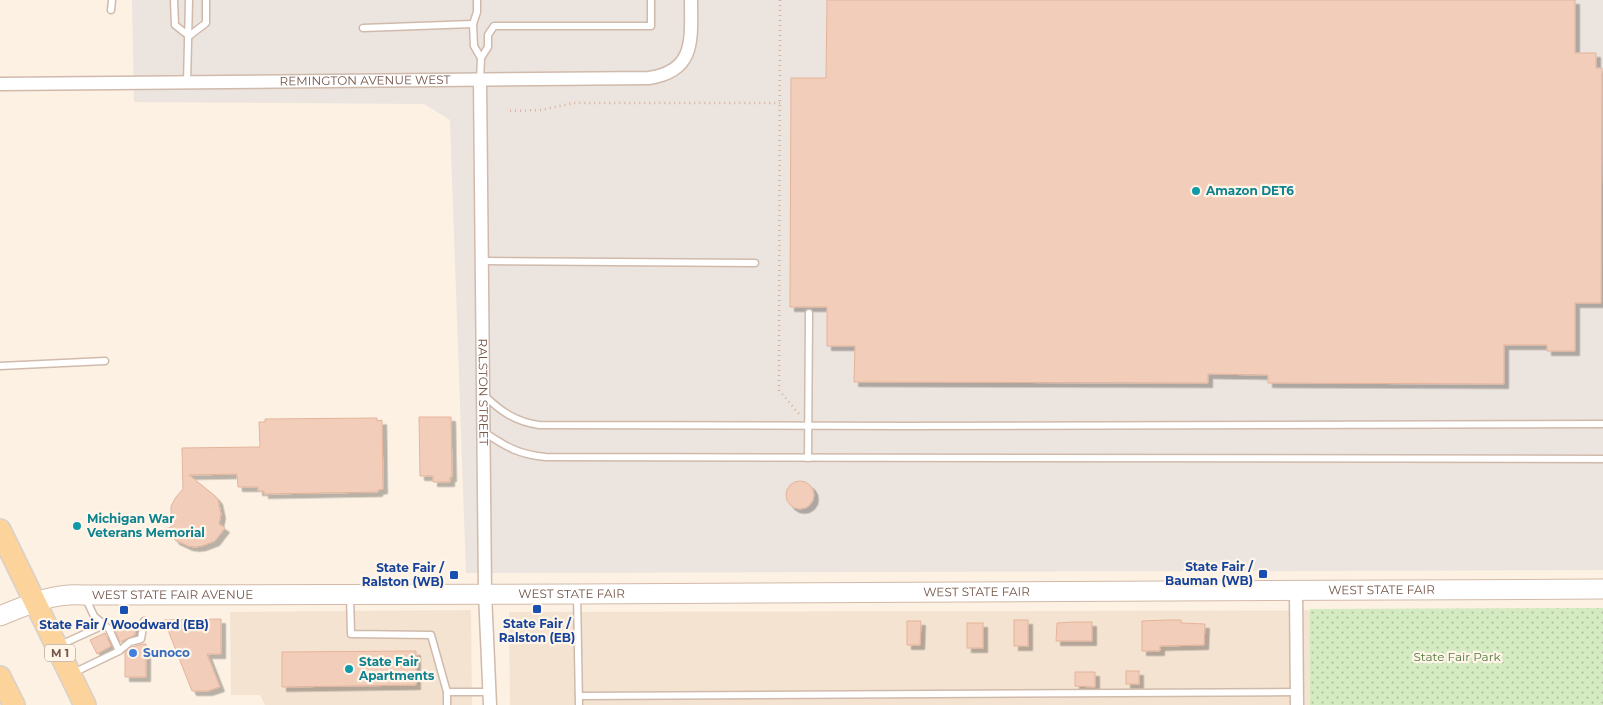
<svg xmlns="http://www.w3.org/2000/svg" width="1603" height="705" font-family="Montserrat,sans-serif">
  <defs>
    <pattern id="park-dots" width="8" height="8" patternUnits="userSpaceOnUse" patternTransform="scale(1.25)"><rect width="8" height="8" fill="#d4eac1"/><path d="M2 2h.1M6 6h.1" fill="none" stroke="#b1c09f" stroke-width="1.8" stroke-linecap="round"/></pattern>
    <filter id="shadow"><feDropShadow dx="4.5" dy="4.5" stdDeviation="0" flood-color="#0004"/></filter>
  </defs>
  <rect width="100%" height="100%" fill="#fcf1e3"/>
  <g fill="#f4e3d1">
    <path d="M471 610 472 705H265L260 695H231L230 612Z"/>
    <path d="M1603 610V705H510L509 612Z"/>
  </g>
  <path fill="#ece4de" d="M132 0H1603V570L466 573 450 120 424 104 134 102Z"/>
  <path fill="url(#park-dots)" d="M1603 608V705H1310V609Z"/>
  <g fill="#f2ceba" stroke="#e5b39a" filter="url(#shadow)">
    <path d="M827 0H1575V53H1596V68H1602L1601 303H1575V351H1547V345H1504V384L1268 383V375L1208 374V383L854 382 855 346H827V307H790L791 78H826Z"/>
    <path d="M419 417H451L452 477H450V482H433V476H420Z"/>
    <path d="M377 418V421L382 420 383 489 378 490V492L264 494V491H258V487H238L237 474 189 475 214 495 218 500 221 514 219 524 225 528 215 541 202 546 195 547 188 546 175 540 167 529 174 525 171 518V506L176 497 183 489 182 448 260 447 259 422H265V419Z"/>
    <circle cx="800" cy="495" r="14"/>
    <path d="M221 619V654H207L220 687 208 691H192L164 620Z"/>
    <rect x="1014" y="620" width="14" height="26"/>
    <path d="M1167 620H1181V623L1205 624 1204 645 1160 646V651H1142V621Z"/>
    <path d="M907 621H921L920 645H907Z"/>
    <path d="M119 622H135V635L120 642 114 628 119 626Z"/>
    <path d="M1075 622H1092V641H1056L1057 623Z"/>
    <rect x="967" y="623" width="16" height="25"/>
    <path d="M105 633 111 646 97 654 90 640Z"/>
    <path d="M142 644H146V677H125V652L132 647Z"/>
    <path d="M416 651V685L282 687V652Z"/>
    <rect x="1126" y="671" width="13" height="13"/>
    <path d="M1075 672H1095V687L1075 686Z"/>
  </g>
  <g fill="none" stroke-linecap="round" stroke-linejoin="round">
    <defs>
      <g id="lane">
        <path d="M174 0 175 25 189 36"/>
        <path d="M477 0V12L473 24 474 46 481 58 480 80"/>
        <path d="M111 10 112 0"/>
        <path d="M363 28 473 24"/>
        <path d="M189 36 206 23V0"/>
        <path d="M481 58 488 47V35L494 26H651V0"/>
        <path d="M187 83 189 0"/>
        <path d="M482 261 755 263"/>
        <path d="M0 366 105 361"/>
        <path d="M484 395C500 411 516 422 539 425L905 426 1603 424"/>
        <path d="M484 432C506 447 520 455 546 457L1603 459"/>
        <path d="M808 458 809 313"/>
        <path d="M577 595 579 705"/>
        <path d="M350 596 351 634 431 635 447 692H490"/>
        <path d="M86 599 94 616 109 629 119 651 130 642 141 639 144 621"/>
        <path d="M60 645 104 625"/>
        <path d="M73 673 119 651"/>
        <path d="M579 696 1297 692"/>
        <path d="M447 705V692"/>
      </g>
      <g id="street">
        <path id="s1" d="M480 80 485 593 490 705"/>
        <path id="s2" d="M0 84 649 78C696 71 691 39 691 0"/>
        <path d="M1296 591 1297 705"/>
      </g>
      <g id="secondary">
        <path id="s3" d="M0 616C29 604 52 593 84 595 248 595 413 594 577 594L1603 589"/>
      </g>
      <g id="primary">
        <path d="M0 530 85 705"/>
        <path d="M0 677 14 705"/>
      </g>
    </defs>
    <use href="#lane" stroke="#d0baac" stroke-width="9"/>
    <use href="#street" stroke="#d0baac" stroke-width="15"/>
    <use href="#secondary" stroke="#d3baa9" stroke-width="21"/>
    <use href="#primary" stroke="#d8d0cc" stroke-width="24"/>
    <g stroke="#d7b19d" stroke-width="2.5" stroke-dasharray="1 4" stroke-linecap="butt">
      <path d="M780 0 779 390 799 414"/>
      <path d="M510 111 541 110 574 103H780"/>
    </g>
    <use href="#lane" stroke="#fff" stroke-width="6"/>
    <use href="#street" stroke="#fff" stroke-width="12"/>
    <use href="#secondary" stroke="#fff" stroke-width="19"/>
    <use href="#primary" stroke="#fcd39a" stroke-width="21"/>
  </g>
  <g fill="#0f9aa8" stroke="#fff5e9" stroke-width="2">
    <circle cx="1196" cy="191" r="5"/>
    <circle cx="77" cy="526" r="5"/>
    <circle cx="349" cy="669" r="5"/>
  </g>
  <g fill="#1a4fb4" stroke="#fff5e9" stroke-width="2">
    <rect x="1258" y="569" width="10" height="10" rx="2.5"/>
    <rect x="449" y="570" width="10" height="10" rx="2.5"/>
    <rect x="532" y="604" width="10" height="10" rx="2.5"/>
    <rect x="119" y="605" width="10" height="10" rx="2.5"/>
  </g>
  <circle fill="#3f7fe0" stroke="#fff5e9" stroke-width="2" cx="133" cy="653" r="5"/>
  <g text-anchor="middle" stroke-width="4.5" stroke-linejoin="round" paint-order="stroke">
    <rect fill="#fff5e9" stroke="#9e8679" stroke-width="1" x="45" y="644.5" width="30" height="17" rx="4"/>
    <g font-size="11" font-weight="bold" fill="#755649">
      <text x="60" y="657">M 1</text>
    </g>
    <g font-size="12" fill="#755649" stroke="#fff5e9">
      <text dy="4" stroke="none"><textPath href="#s2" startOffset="365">REMINGTON AVENUE WEST</textPath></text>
      <text dy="4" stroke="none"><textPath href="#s1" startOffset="312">RALSTON STREET</textPath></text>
      <text dy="4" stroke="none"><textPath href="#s3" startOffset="1385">WEST STATE FAIR</textPath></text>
      <text dy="4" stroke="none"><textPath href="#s3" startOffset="980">WEST STATE FAIR</textPath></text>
      <text dy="4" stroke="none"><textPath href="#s3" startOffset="575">WEST STATE FAIR</textPath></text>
      <text dy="4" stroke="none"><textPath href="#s3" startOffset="176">WEST STATE FAIR AVENUE</textPath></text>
    </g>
    <g font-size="12" font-weight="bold" fill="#0d838f" stroke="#fff5e9" text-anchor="start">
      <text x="1206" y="195">Amazon DET6</text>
      <text x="87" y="523">Michigan War<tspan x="87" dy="14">Veterans Memorial</tspan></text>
      <text x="359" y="666">State Fair<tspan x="359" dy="14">Apartments</tspan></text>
    </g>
    <g font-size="12" font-weight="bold" fill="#164399" stroke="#fff5e9" text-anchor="end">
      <text x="1253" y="571">State Fair /<tspan x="1253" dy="14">Bauman (WB)</tspan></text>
      <text x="444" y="572">State Fair /<tspan x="444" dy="14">Ralston (WB)</tspan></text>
      <text x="537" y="628" text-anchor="middle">State Fair /<tspan x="537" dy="14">Ralston (EB)</tspan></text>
      <text x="124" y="629" text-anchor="middle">State Fair / Woodward (EB)</text>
    </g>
    <g font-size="12" font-weight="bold" fill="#366cbe" stroke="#fff5e9" text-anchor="start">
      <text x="143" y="657">Sunoco</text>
    </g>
    <g font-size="12" fill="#547a41" stroke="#fff5e9">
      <text x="1457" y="661">State Fair Park</text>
    </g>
  </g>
</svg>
